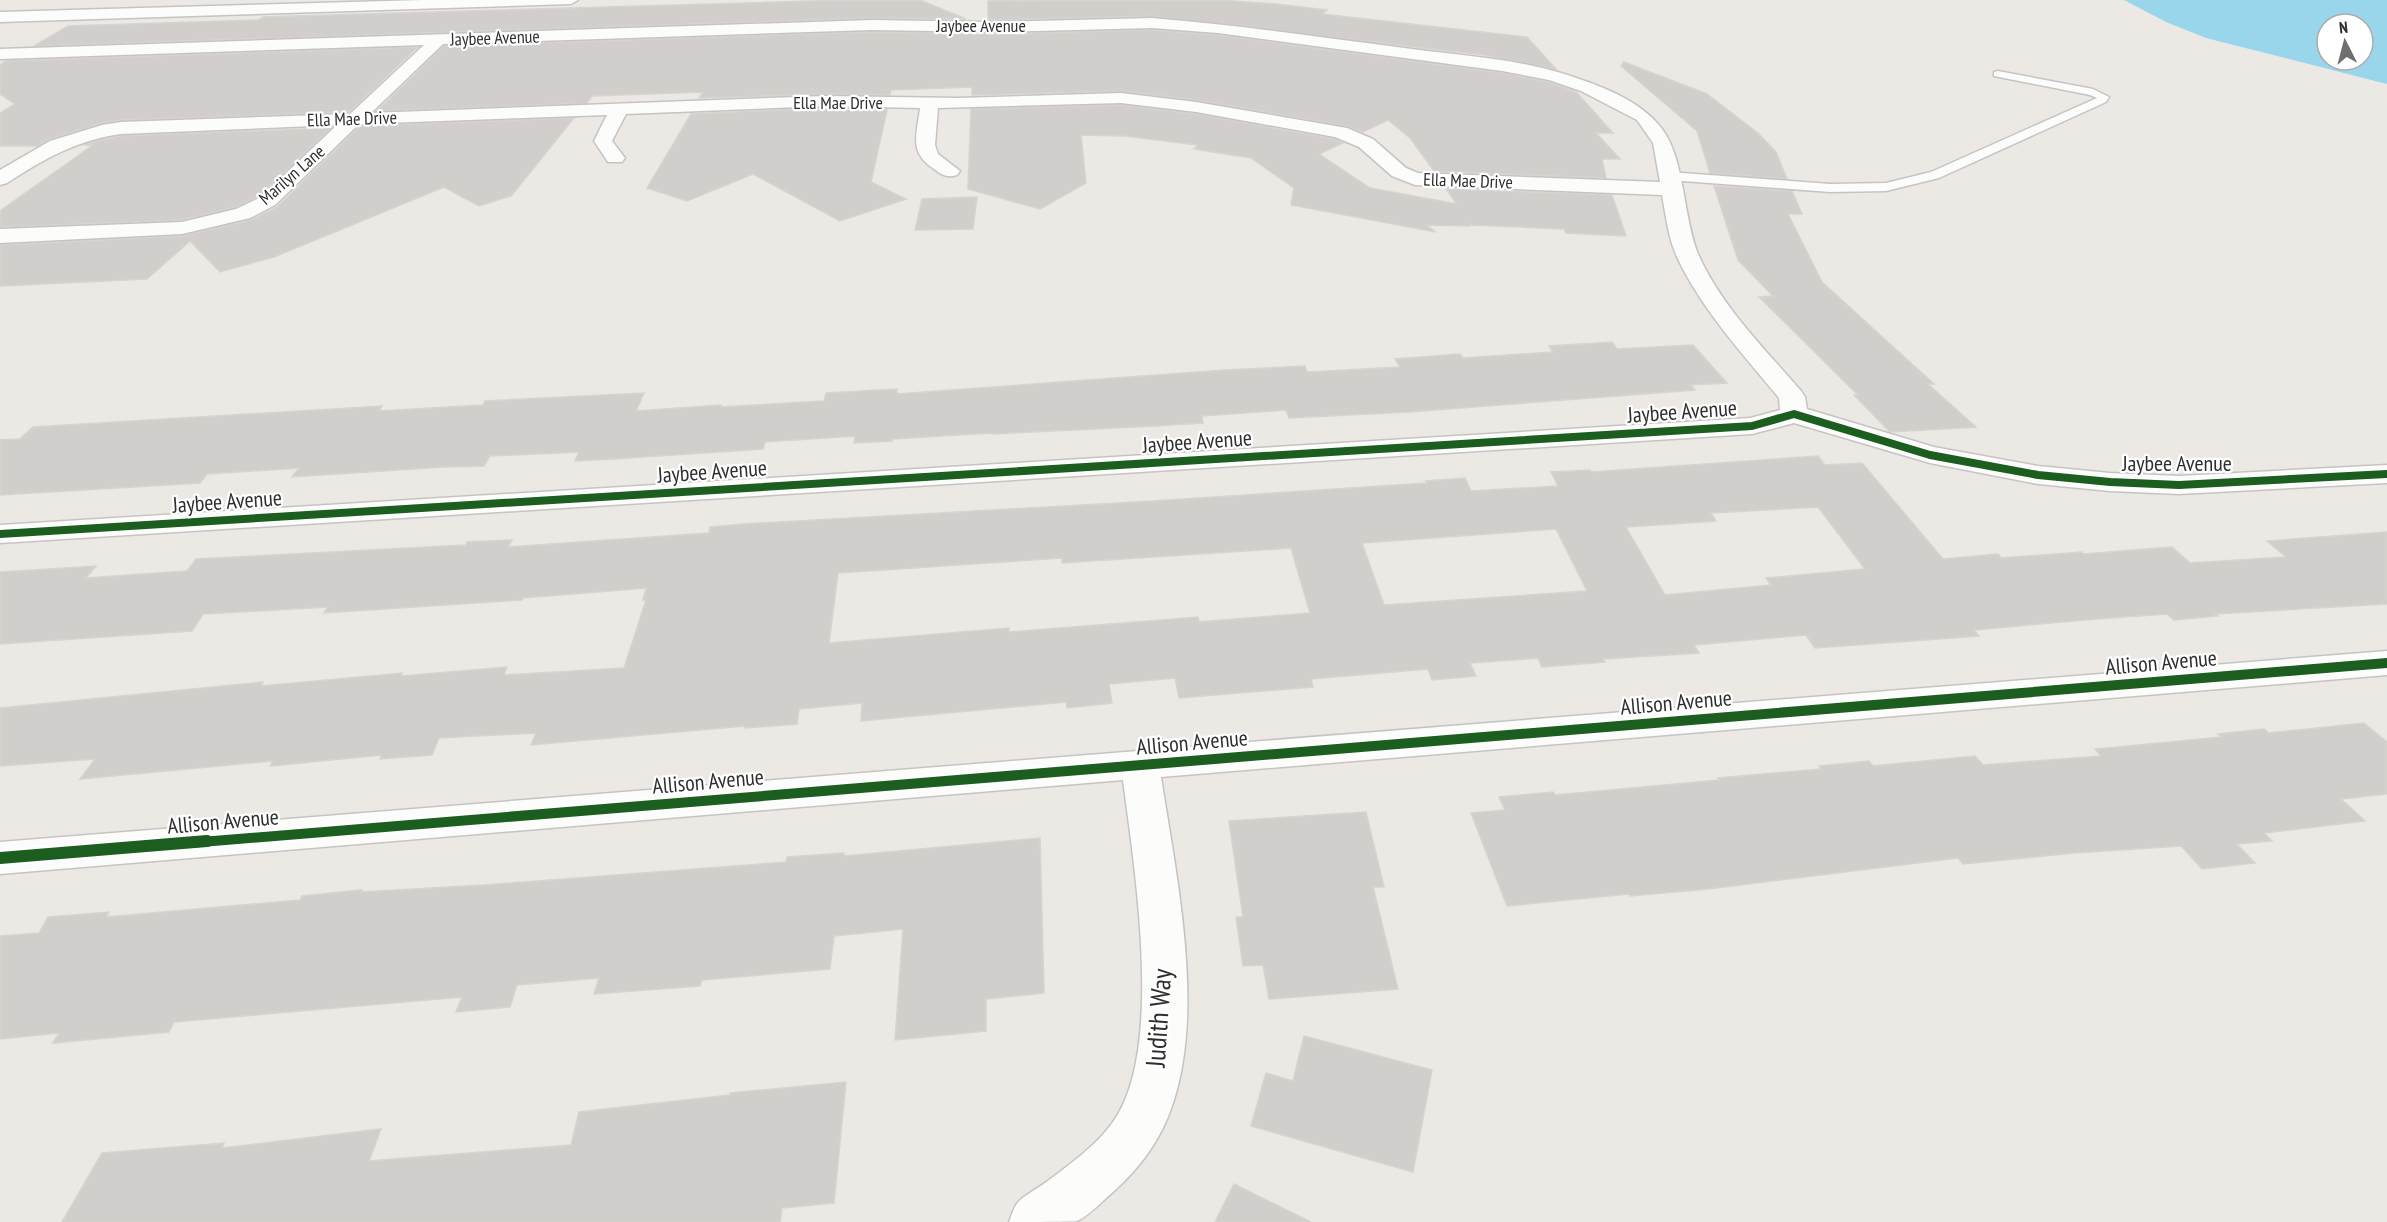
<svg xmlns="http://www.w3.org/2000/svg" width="2387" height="1222" font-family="'PT Sans Narrow',sans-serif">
  <rect width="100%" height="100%" fill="#ece8e4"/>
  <path fill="#99d6ec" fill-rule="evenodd" d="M2124 0H2387V84L2206 38 2166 22ZM2327 24H2363V60H2327Z"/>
  <g fill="#d1cecb" stroke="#d7d4d0" stroke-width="1.5" fill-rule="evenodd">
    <path d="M846 0H920L966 19 872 18 34 46 68 26 258 20 263 17Z"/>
    <path d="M1218 0 1276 4 1327 10 1322 14 1527 37 1556 69 1484 55 1152 16 988 20V1Z"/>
    <path d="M1152 30 1218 35 1502 73 1548 82 1576 92 1613 133H1596L1620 159H1602L1606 178 1434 171 1410 138 1388 120 1363 132 1347 126 1196 100 1121 91 972 95V87L891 90 890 95 825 94 699 98 703 92 592 96 587 103 377 111 444 46 872 32 993 34Z"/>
    <path d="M418 47 349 112 121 120 101 123 49 139 38 146H0V113L15 104 0 94V65L6 61Z"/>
    <path d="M1624 62 1707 94 1759 134 1776 152 1787 179 1710 173 1697 131 1621 66Z"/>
    <path d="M1121 105 1196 114 1334 139 1343 143 1319 154 1370 188 1457 204 1446 189 1612 195 1626 236 1566 233 1564 229 1472 225 1471 223 1470 226 1426 225 1436 232 1291 205 1294 188 1251 158 1194 149 1198 145 1125 136 1081 135 1086 183 1040 209 968 189 971 109Z"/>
    <path d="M825 108 887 110 871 182 906 199 840 221 753 174 687 201 647 188 691 114Z"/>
    <path d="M574 118 511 196 479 206 444 187 274 257 220 272 190 241 147 279 0 286V245L182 236 251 220 277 207 360 126Z"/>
    <path d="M331 128 260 195 235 207 182 220 0 227V211L93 145H84L90 143 121 136Z"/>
    <path d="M1714 186 1792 191 1802 214H1788L1822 282 1934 384H1928L1976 427 1890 432 1854 395H1858L1759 297 1773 296 1738 260Z"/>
    <path d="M977 197 973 229 915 230 922 199Z"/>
    <path d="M1612 342 1617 349 1693 345 1727 383 1691 385 1695 390 1408 412 1289 418 1286 410 1202 416 1203 423 1156 426 992 434V433L892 439V441L854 443 855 436 765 442 763 449 614 459 575 461 579 452 490 456 484 466 444 467 292 477 299 468 207 474 200 483 0 495V440L20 439 33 427 382 406 379 411 483 405 485 401 644 393 636 411 721 405V407L824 401 826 393 897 389V394L1225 370 1305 366 1307 372 1400 367 1395 359 1460 354 1463 358 1553 352 1549 346Z"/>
    <path d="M1818 456 1825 465 1862 463 1943 559 1998 554 2001 558 2082 552 2084 554 2172 547 2190 563 2286 557 2267 541 2387 532V604L2215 614 2218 616 2174 620 2167 614 2083 620 1974 630 1979 636 1815 648 1806 635 1694 645 1699 653 1603 659 1605 662 1542 667 1538 658 1470 663 1476 676 1432 680 1428 669 1311 679 1313 687 1179 698 1175 678 1109 684 1112 703 1067 708 1066 702 861 721 862 703 799 709 797 724 745 728V726L531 745 536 733 439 738 432 755 380 759 382 755 270 766 273 761 80 779 95 759 0 766V708L263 682 261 686 402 673 401 676 507 667 504 675 624 668 646 600H643L646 588 523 598 522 600 324 613 328 607 203 614 192 631 0 644V572L96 566 86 578 187 571 196 559 466 545 467 542 512 540 508 547 709 533 710 527 744 524 1153 501 1427 483 1426 481 1465 478 1471 491 1558 486 1551 472 1590 470 1591 472ZM1818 507 1865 569 1766 578 1771 585 1665 595 1626 527 1716 521 1711 513ZM1556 529 1587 591 1384 605 1362 543ZM1291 548 1310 613 1199 622 1198 617 1009 632V628L829 643 838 573 1062 558V563Z"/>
    <path d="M2364 723 2387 742V794L2341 799 2365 821 2264 833 2272 841 2237 844 2255 863 2202 869 2181 846 2074 853 1963 864 1958 858 1708 889 1630 896 1629 894 1507 906 1471 813 1505 810 1499 797 1553 792 1555 795 1719 780 1718 778 1821 769 1819 766 1869 761 1873 766 1975 756 1983 765 2101 756 2095 749 2222 737 2218 734 2264 729 2269 733Z"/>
    <path d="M1366 812 1384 887H1373L1398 989 1269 999 1263 965 1243 966 1236 917H1243L1229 821Z"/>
    <path d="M1040 838 1044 993 986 999V1031L895 1040 903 929 834 936 830 969 702 980 700 986 594 994 599 978 517 985 510 1007 456 1012 462 997 174 1022 169 1032 53 1043 59 1033 0 1039V936L39 933 48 917 109 912 106 917 300 900 302 896 362 890 361 892 484 885 786 862 787 857 844 853V856Z"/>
    <path d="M1304 1036 1432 1070 1413 1172 1251 1126 1266 1073 1293 1081Z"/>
    <path d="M846 1082 834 1203 782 1208 780 1222H62L102 1153 224 1143 222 1148 381 1129 369 1161 571 1145 579 1112 730 1095V1093Z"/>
    <path d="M1234 1184 1311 1222H1215Z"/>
  </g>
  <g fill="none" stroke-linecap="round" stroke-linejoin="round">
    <defs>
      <path id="lane" d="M1998 71 2093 89 2109 97 2106 102 1939 178 1886 191 1830 192 1669 180 1663 176 1669 172 1830 184 1886 183 1931 172 2097 98 2090 95 1994 76V72Z"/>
      <g id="street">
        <path d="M423 0H578L571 4 0 22V12Z"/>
        <path d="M1152 18C1237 25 1320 37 1404 48 1456 55 1511 58 1561 73 1596 84 1640 99 1662 129 1685 159 1683 217 1698 254 1721 306 1765 349 1801 391L1805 397 1807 409 1934 447 2038 466 2110 473 2179 476 2387 465V483L2179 494 2110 491 2038 484 1930 463 1794 423 1752 434 0 543V525L1750 418 1780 410 1779 398C1742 353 1702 310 1677 257 1668 237 1666 216 1662 195L1415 185 1392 176 1359 147 1335 137 1196 112 1121 103 938 108 935 145 938 154 960 171 957 175C947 178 942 175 934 169 908 152 917 135 920 108L825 106 626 114 612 141 625 158 622 162H608L594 141 607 115 359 124 275 205 250 218 182 234 0 243V229L182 222 236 209 261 197 337 125 121 134C77 140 44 159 7 183L0 185V170L50 141 102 125 121 122 350 114 424 45 0 59V49L872 20 993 22ZM1152 28 1218 33 1502 71 1549 80 1581 91 1637 120 1653 143 1660 182 1418 173 1406 168 1373 139 1347 128 1196 102 1121 93 959 98 825 96 371 113 443 44 872 30 993 32Z"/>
        <path d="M2387 651V675L1161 777C1176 875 1205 1007 1173 1103 1162 1138 1140 1168 1113 1192 1102 1201 1090 1215 1077 1221 1069 1222 1022 1222 1009 1222 1011 1217 1013 1210 1016 1205 1022 1196 1037 1189 1045 1183 1069 1165 1096 1146 1113 1122 1165 1050 1134 866 1123 780L0 874V842Z"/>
      </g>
    </defs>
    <use href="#lane" stroke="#c5c4c5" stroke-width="3"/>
    <use href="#street" stroke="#c5c4c5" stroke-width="3"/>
    <use href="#lane" fill="#fcfcfb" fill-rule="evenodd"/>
    <use href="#street" fill="#fcfcfb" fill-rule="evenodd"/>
    <defs>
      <path id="cycleway-far2" d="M0 534 1752 426 1794 414 1930 455 2038 475 2110 482 2179 485 2387 474"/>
      <path id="cycleway-far1" d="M189 843 2387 663"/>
      <path id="cycleway" d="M0 858 207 841"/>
    </defs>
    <use href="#cycleway-far2" stroke="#fff" stroke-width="10"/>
    <use href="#cycleway-far1" stroke="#fff" stroke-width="14"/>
    <use href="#cycleway" stroke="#fff" stroke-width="16"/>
    <use href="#cycleway-far2" stroke="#1b5e20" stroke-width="8"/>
    <use href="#cycleway-far1" stroke="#1b5e20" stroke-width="10"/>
    <use href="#cycleway" stroke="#1b5e20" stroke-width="12"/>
  </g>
  <g text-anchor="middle" stroke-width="4.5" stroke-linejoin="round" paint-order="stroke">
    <g font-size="18" fill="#2e2e2e" stroke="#fff">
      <text x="981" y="32">Jaybee Avenue</text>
      <text transform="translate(495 38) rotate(-2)" y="6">Jaybee Avenue</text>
      <text x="838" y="109">Ella Mae Drive</text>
      <text transform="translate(352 119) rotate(-2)" y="6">Ella Mae Drive</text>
      <text transform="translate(292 175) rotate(-41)" y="6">Marilyn Lane</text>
      <text transform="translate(1468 181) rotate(2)" y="6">Ella Mae Drive</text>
    </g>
    <g font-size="22" fill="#2e2e2e" stroke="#fff">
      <text transform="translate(1682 411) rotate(-4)" y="8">Jaybee Avenue</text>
      <text transform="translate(1197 441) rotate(-4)" y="8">Jaybee Avenue</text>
      <text x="2177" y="471">Jaybee Avenue</text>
      <text transform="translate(712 471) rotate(-4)" y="8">Jaybee Avenue</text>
      <text transform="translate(227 501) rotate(-4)" y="8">Jaybee Avenue</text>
      <text transform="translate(2161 662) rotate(-5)" y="8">Allison Avenue</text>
      <text transform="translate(1676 702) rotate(-5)" y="8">Allison Avenue</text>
      <text transform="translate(1192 742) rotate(-5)" y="8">Allison Avenue</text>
      <text transform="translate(708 781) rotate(-5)" y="8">Allison Avenue</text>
      <text transform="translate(223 821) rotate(-5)" y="8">Allison Avenue</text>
    </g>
    <g font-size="27" fill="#2e2e2e" stroke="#fff">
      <text transform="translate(1159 1018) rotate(-86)" y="9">Judith Way</text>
    </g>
  </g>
  <g transform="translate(2345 42) rotate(354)"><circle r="28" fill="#ffffff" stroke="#ababab" stroke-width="1.5"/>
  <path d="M0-4.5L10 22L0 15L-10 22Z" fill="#706f6e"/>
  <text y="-9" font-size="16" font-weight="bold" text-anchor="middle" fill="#2e2e2e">N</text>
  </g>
</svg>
